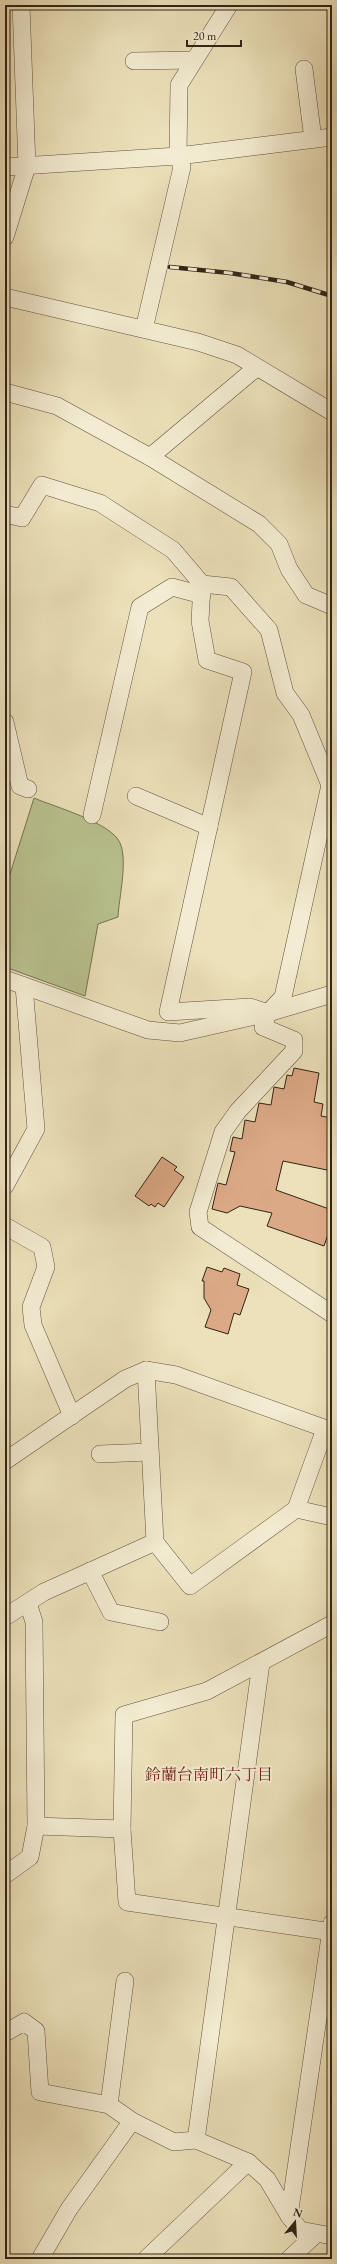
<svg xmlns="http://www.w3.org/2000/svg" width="337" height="2264" font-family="'EB Garamond','Noto Serif JP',serif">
  <rect width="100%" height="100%" fill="#ece1ba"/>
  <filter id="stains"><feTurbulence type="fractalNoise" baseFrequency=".005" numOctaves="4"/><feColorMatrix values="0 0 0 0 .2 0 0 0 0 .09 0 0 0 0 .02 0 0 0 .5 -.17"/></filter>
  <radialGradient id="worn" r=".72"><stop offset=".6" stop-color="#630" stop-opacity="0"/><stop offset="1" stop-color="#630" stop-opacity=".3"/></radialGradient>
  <path fill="#b8c28f" stroke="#747353" d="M34 798C55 807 112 823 120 843 128 861 119 897 118 917L98 924 85 996 5 967V890Z"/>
  <g fill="#dca986" stroke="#312417">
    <path d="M294 1068 319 1073 314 1102 323 1104 321 1116 332 1118V1171L283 1161 276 1190 332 1210V1223L324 1246 267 1226 272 1213 240 1206 227 1213 212 1209 218 1183 226 1185 235 1152 230 1151 233 1137 242 1139 245 1120 255 1122 259 1103 271 1105 274 1087 284 1089 287 1075 292 1076Z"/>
    <path d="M162 1157 177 1167 174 1170 184 1177 164 1207 158 1203 155 1207 151 1204 149 1206 135 1196Z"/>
    <path d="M207 1267 222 1272 224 1268 240 1274 237 1285 249 1289 240 1315 234 1313 228 1334 205 1327 211 1310 204 1298V1281H202Z"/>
  </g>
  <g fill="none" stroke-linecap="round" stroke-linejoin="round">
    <defs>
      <g id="street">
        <path d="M134 61 194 60"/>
        <path d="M304 69 313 139"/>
        <path d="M5 167 178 156 332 137"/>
        <path d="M5 237 27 166 21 5"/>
        <path d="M5 297 198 342 237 355 332 412"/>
        <path d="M144 329 182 167 178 156 179 85 229 5"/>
        <path d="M5 392 57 406 150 457 259 524 279 544 289 569 306 595 332 606"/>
        <path d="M150 457 256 368"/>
        <path d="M5 514 22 518 42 485 100 503 173 550 202 584 231 587 269 630 285 693 301 715 330 785 283 997 268 1013 263 1027 294 1040V1051L238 1111 223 1132 198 1212 200 1227 332 1314"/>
        <path d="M202 584 200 621 207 660 243 672 168 1012 250 1007 268 1013"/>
        <path d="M5 722 20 786 28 789"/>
        <path d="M136 796 209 827"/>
        <path d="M92 815 140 607 172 587 202 595"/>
        <path d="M5 979 148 1030 180 1033 268 1013 332 994"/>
        <path d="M5 1186 36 1129 24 986"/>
        <path d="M5 1226 42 1247 46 1267 31 1307 33 1325 72 1416"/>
        <path d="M146 1370 155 1542 190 1586 296 1509 325 1429"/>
        <path d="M100 1454 150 1452"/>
        <path d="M5 1461 125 1379 146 1370 176 1375 332 1431"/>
        <path d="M296 1509 332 1517"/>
        <path d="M90 1571 111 1612 160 1622"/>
        <path d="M5 1617 44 1592 155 1542"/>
        <path d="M332 1624 207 1691 124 1715 122 1829 127 1902 332 1932"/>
        <path d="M36 1826 122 1829"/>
        <path d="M5 1875 30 1857 36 1826 34 1622 28 1603"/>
        <path d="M5 2033 24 2022 36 2031 40 2092 109 2105 132 2121 174 2142 196 2140 248 2162 267 2179 289 2216 300 2230 332 2236"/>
        <path d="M109 2105 125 1981"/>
        <path d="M196 2140 261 1663"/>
        <path d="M289 2216 332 1923"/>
        <path d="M40 2259 69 2209 132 2121"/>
        <path d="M146 2259 248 2162"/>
        <path d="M289 2259 316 2234"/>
      </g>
    </defs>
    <use href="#street" stroke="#605340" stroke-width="18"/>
    <use href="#street" stroke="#f3ecd2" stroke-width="17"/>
    <defs>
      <path id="rail" d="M170 267 230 273 287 282 332 296"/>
    </defs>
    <use href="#rail" stroke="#312417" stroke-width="4.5"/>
    <use href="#rail" stroke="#f3ecd2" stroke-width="3" stroke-dasharray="9" stroke-linecap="butt"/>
  </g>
  <g text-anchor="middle" stroke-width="4" stroke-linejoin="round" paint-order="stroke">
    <g font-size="16" fill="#7a1f14" stroke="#f3ecd2">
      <text x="209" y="1780">鈴蘭台南町六丁目</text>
    </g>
  </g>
  <rect width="337" height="2264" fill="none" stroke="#ece1ba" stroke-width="20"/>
  <rect x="6" y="6" width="325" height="2252" fill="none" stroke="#312417" stroke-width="2"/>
  <rect x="10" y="10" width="317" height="2244" fill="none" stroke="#312417"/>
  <g transform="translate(295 2222) rotate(18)" stroke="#f3ecd2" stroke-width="3" paint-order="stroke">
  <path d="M0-3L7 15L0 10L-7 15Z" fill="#312417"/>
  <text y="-6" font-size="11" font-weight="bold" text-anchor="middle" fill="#312417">N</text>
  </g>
  <path d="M187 40v6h54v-6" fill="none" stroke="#312417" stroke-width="2"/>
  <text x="193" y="40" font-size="12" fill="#312417" stroke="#f3ecd2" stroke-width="3" paint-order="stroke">20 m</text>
  <rect width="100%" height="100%" filter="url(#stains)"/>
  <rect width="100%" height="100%" fill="url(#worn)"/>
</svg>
